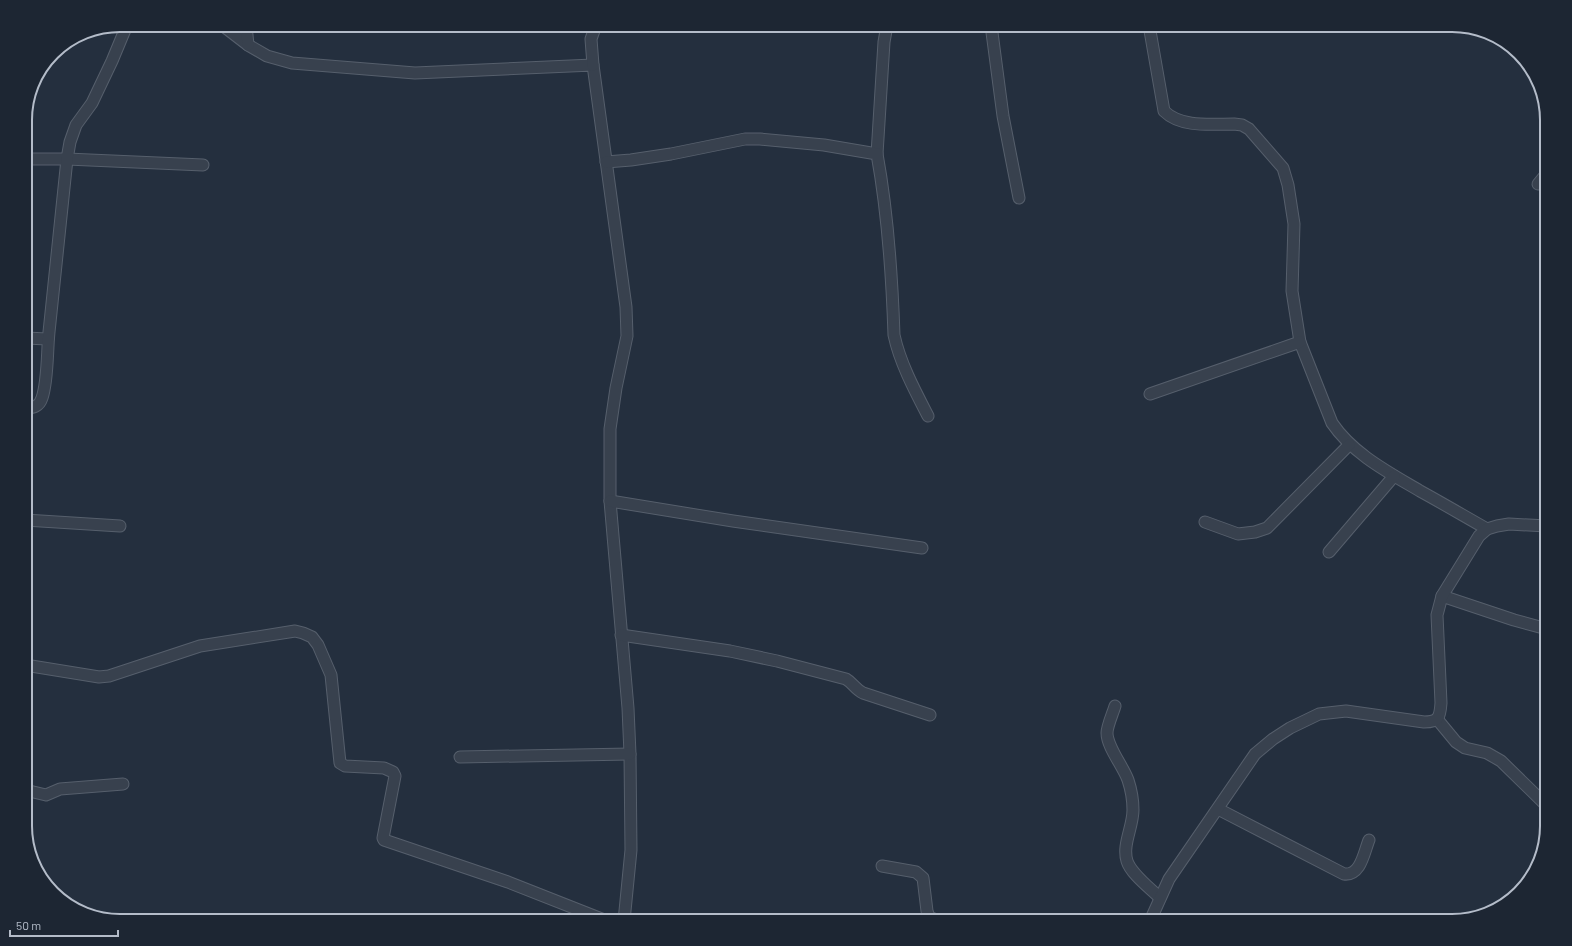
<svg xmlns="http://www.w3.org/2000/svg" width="1572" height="946" font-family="Barlow,sans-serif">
  <rect width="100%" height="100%" fill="#242f3e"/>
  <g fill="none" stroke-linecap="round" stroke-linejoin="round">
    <defs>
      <g id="minor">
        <path d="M222 25 248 45 267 56 292 63 415 73 593 65 626 307 627 336 616 388 610 429V501L628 708 630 754 631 850 624 921"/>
        <path d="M246 25 248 45"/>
        <path d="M991 25 1003 116 1019 198"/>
        <path d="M1149 25 1164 111C1181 128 1212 124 1234 124L1242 125 1249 129 1283 168 1288 185 1294 224 1292 291 1300 342 1332 423C1353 454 1388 472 1420 491 1442 503 1464 516 1487 529"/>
        <path d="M593 65 591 39 596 25"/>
        <path d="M877 154 884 42 887 25"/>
        <path d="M25 159H67L203 165"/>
        <path d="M606 162 631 160 671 154 745 139H760L824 145 877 154C888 214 892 275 894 335 900 363 915 391 928 416"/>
        <path d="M1538 184 1547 173"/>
        <path d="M25 338 48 339"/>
        <path d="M1150 394 1300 342"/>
        <path d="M25 408C33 408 39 407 42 398 48 381 47 351 49 332 55 274 61 216 67 159L70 142 76 125 92 103 112 61 127 25"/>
        <path d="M610 501 733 521 922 548"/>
        <path d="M25 520 120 526"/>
        <path d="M1205 522 1238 534 1255 532 1267 528 1349 445"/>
        <path d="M1329 552 1394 476"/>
        <path d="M1442 596 1514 620 1547 629"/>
        <path d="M621 635 730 651 777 661 846 679C853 683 855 689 863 693L930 715"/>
        <path d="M25 665 99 677 109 676 200 646 295 631 303 633 312 637 318 645 331 675 340 763 345 766 384 768 393 772 395 776 383 838 384 840 508 882 607 921"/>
        <path d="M1115 706C1113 713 1107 726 1107 733 1107 747 1123 766 1128 780 1131 789 1133 801 1133 810 1133 827 1122 845 1127 861 1131 874 1150 888 1160 898"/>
        <path d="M1437 719 1456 742 1465 748 1487 753 1501 761 1547 806"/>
        <path d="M460 757 630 754"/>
        <path d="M25 790 46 795 60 789 123 784"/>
        <path d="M1218 809 1344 874C1361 876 1364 852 1369 840"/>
        <path d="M882 866 916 872 923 878 927 911 929 917 936 920 945 921"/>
        <path d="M1150 921 1169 879 1255 754 1273 739 1290 728 1319 714 1346 711 1424 722C1439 722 1440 717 1441 703L1437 615 1442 596 1479 536 1487 529 1497 526 1509 524 1547 526"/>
      </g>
    </defs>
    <use href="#minor" stroke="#565f6c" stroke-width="13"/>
    <use href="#minor" stroke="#38414e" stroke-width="11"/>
  </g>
  <path d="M0 0H1572V946H0ZM120 32H1452A88 88 0 0 1 1540 120V826A88 88 0 0 1 1452 914H120A88 88 0 0 1 32 826V120A88 88 0 0 1 120 32Z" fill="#1d2633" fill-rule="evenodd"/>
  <path fill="none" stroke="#b4bcc9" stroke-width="2" d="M120 32H1452A88 88 0 0 1 1540 120V826A88 88 0 0 1 1452 914H120A88 88 0 0 1 32 826V120A88 88 0 0 1 120 32Z"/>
  <path d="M10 930v6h108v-6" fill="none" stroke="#b4bcc9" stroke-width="2"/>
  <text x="16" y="930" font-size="12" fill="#b4bcc9" stroke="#1d2633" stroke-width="3" paint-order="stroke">50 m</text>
</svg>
